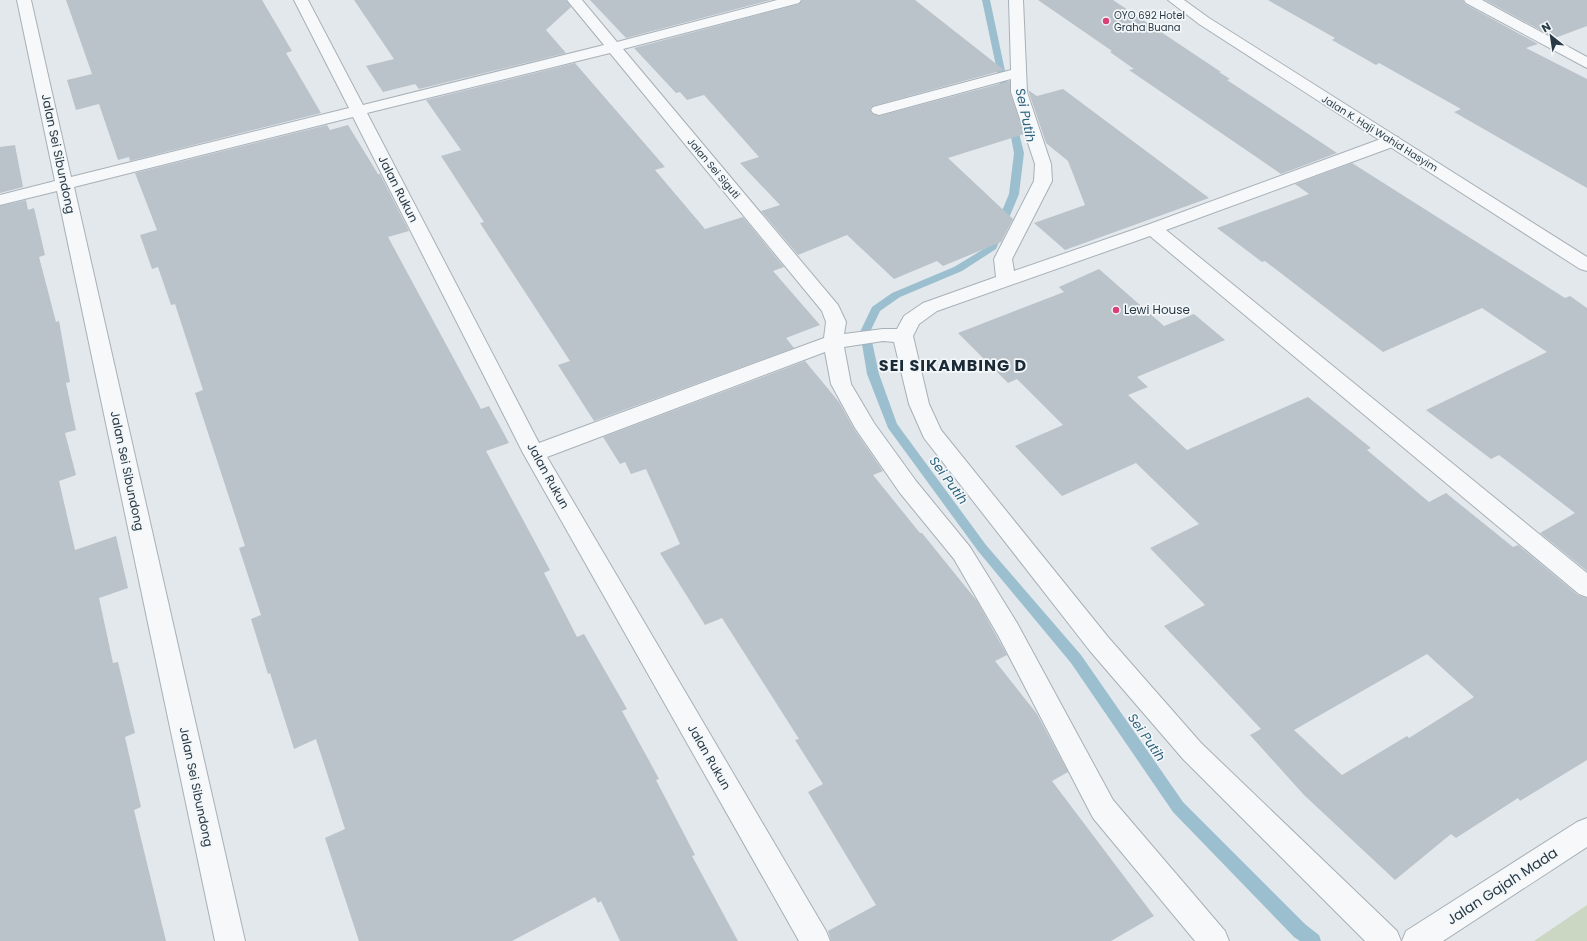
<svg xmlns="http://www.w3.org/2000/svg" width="1587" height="941" font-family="Poppins,sans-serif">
  <rect width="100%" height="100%" fill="#e3e8ec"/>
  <path fill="#ccd7c3" d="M1587 905V941H1534Z"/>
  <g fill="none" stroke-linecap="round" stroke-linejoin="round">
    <g fill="#9bbfcf" fill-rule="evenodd">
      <path d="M982 0H990L1011 99 1010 101H1004L1003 99Z"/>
      <path d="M1012 118 1016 121 1024 153 1019 194 996 249 962 271 900 297 880 311 870 332 879 374 897 424 986 545 1081 655 1183 802 1306 925 1319 935 1321 941H1300L1294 937 1173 812 1071 663 978 551 888 428 867 374 860 332 872 307 892 293 954 267 987 247 1009 194 1014 153 1008 121Z"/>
    </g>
  </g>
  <g fill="#bac3ca" fill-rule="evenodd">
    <path d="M66 0H262L292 51 286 53 321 113 130 161 129 157 118 160 99 104 76 110 67 80 92 74Z"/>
    <path d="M354 0H566L571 7 546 30 566 53 419 89 415 84 383 92 366 66 394 59Z"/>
    <path d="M590 0H771L626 38Z"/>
    <path d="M802 0H915L1004 70 873 106 870 109 873 114 879 116 1010 81V92L1024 134 948 158 1013 219 1001 242 943 266 937 261 894 279 847 235 798 255 761 211 780 205 740 163 759 157 704 95 687 100 680 92 676 93 634 48 799 4Z"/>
    <path d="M1038 0H1113L1221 72H1219L1230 79 1227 80 1337 153 1281 174 1129 70 1134 69 1110 52 1112 51Z"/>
    <path d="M1268 0H1463L1465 4 1538 44 1526 48 1587 79V188L1454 112 1461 109 1379 63 1376 65 1332 40 1335 38Z"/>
    <path d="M1485 0H1587V26L1555 38Z"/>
    <path d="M575 63 665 167 655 170 705 229 743 217 784 267 773 271 820 325 786 338 794 348 594 421 558 365 570 361 480 223 484 222 441 156 461 150 426 100Z"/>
    <path d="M1063 89 1209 198 1065 250 1034 223 1085 205 1068 161 1046 143 1028 90 1037 96Z"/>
    <path d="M327 125 330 130 348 125 378 174H380L409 231 388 237 481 409 489 406 509 443 486 451 550 570 544 573 577 637 584 634 627 709 622 711 659 779 656 780 695 855 692 856 738 941H620L601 901 598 903 595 897 512 941H359L325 838 345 829 316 739 294 749 270 673 268 674 251 619 261 615 239 548 245 546 195 393 203 390 175 304 171 305 158 267 152 269 140 235 157 230 135 173Z"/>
    <path d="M15 145 23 187 0 193V147Z"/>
    <path d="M1352 163 1565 298 1570 296 1587 308V571L1540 533 1575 513 1499 455 1491 459 1426 410 1547 352 1482 308 1383 352 1265 261 1262 262 1217 228 1309 194 1295 184Z"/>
    <path d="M26 200 28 210 34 208 45 255 39 257 56 322 59 321 70 382 66 383 76 430 65 433 76 475 59 481 75 550 116 536 128 588 99 598 113 663 118 662 135 733 125 737 141 807 134 810 166 941H0V206Z"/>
    <path d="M1099 269 1164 326 1194 314 1225 340 1137 377 1148 387 1128 395 1187 450 1308 397 1371 448 1367 450 1429 502 1446 493 1513 547 1518 545 1578 595 1587 598V760L1520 801 1518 798 1456 838 1451 834 1395 880 1304 795 1250 735 1261 729 1164 626 1205 605 1150 548 1199 524 1136 463 1062 496 1015 446 1063 425 1017 379 1008 383 958 333 1064 292 1059 287ZM1427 654 1474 697 1409 738 1407 736 1342 775 1294 730Z"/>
    <path d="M805 361 839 402 854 429 883 471 873 475 920 533H922L977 601 1007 655 995 661 1037 714 1068 772 1052 781 1154 916 1111 941H831L828 931 876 905 808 792 823 784 795 740 799 739 722 618 705 625 660 553 680 544 646 469 631 474 625 462 620 464 603 437Z"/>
  </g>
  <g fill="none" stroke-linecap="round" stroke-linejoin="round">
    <defs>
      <g id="minor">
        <path d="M17 0H31L71 177 349 108 294 0H308L363 105 604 45 567 0H582L617 42 777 0H801L799 3 623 49 838 305 846 322 844 334 883 329H897L904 316 923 303 996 277 994 259 1034 181 1035 164 1011 92V79L879 115 873 113 871 110 873 107 1011 70 1009 0H1023L1027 92 1051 164 1052 181 1012 259 1014 271 1147 225 1386 137 1392 136 1398 137 1400 141 1398 145 1166 230 1587 573V597L1579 594 1150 236 937 311 919 324 913 336 929 404 941 430 1108 637 1201 743 1397 931 1401 941H1365L1183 759 1090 651 924 438 909 404 894 342 883 341 844 347 851 384 874 423 916 481 970 547 1017 623 1113 800 1225 931 1229 941H1195L1093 818 999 637 954 559 900 493 855 428 831 384 825 352 547 457 826 931 830 941H799L523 453 353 117 74 187 245 941H215L57 191 0 205V195L55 181ZM610 53 822 311 826 322 824 338 539 443 367 113Z"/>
        <path d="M1464 0H1482L1587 57V68L1466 3Z"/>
      </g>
      <g id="tertiary">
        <path d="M1168 0H1184L1209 18 1587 257V271L1580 269 1199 24Z"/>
        <path d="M1587 818V847L1443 941H1402L1406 931 1577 822Z"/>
      </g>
    </defs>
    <use href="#minor" stroke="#a7b0b7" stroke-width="2"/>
    <use href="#tertiary" stroke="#a7b0b7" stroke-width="2"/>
    <use href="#minor" fill="#f6f8fa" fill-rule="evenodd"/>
    <use href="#tertiary" fill="#f6f8fa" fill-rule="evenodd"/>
  </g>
  <g fill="#da4077" stroke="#f3f7f9" stroke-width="1.5">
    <circle cx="1106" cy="21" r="4"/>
    <circle cx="1116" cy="310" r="4"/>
  </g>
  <g text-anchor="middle" stroke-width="3.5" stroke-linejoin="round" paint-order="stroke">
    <g font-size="10" fill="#293a46" stroke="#f3f7f9" text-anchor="start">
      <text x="1114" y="19">OYO 692 Hotel<tspan x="1114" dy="12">Graha Buana</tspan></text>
    </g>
    <g font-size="10" fill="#293a46" stroke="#f3f7f9">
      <text transform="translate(1380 133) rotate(32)" y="4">Jalan K. Haji Wahid Hasyim</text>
      <text transform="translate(714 168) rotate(50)" y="4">Jalan Sei Siguti</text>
    </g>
    <g font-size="12" fill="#293a46" stroke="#f3f7f9">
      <text transform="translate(58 154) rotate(78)" y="4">Jalan Sei Sibundong</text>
      <text transform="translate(398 189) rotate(63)" y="4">Jalan Rukun</text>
      <text transform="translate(127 471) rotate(78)" y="4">Jalan Sei Sibundong</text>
      <text transform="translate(548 476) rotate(61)" y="4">Jalan Rukun</text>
      <text transform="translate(709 757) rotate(60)" y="4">Jalan Rukun</text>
      <text transform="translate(196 787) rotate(78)" y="4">Jalan Sei Sibundong</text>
    </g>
    <g font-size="12" fill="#293a46" stroke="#f3f7f9" text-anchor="start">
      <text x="1124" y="314">Lewi House</text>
    </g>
    <g font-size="13" font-style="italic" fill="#2f637e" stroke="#f3f7f9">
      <text transform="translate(1026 115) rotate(78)" y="5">Sei Putih</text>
      <text transform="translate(949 480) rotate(54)" y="5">Sei Putih</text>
      <text transform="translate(1147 737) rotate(55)" y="5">Sei Putih</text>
    </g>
    <g font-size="14" fill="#293a46" stroke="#f3f7f9">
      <text transform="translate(1502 886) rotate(-33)" y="5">Jalan Gajah Mada</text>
    </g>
    <g font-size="16" font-weight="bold" letter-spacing="1" fill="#1b2a37" stroke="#f3f7f9">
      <text x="953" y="371">SEI SIKAMBING D</text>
    </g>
  </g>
  <g transform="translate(1551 36) rotate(330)" stroke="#f3f7f9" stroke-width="3" paint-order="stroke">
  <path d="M0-3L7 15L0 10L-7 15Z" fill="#293a46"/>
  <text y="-6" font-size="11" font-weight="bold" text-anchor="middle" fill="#293a46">N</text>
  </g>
</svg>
